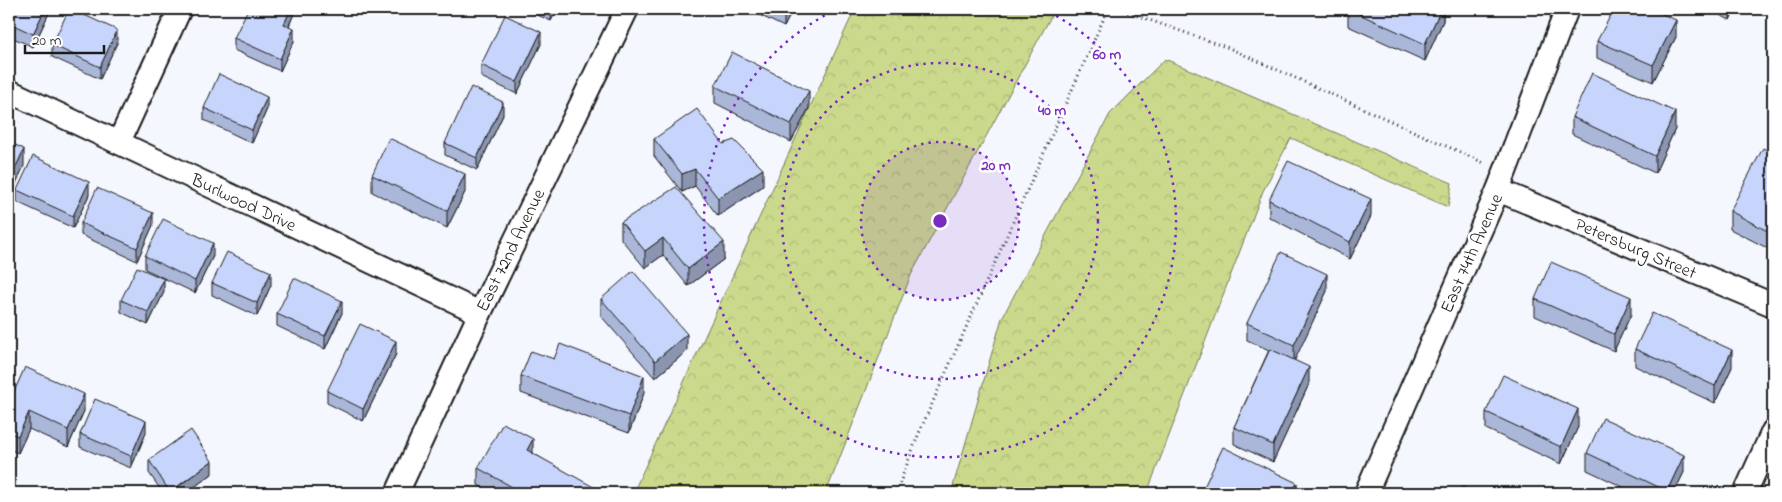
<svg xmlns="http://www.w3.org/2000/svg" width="1782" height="502" font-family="'Indie Flower',sans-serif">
  <defs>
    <pattern id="forest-crowns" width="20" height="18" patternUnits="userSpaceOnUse" patternTransform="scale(1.25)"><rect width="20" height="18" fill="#cbd98d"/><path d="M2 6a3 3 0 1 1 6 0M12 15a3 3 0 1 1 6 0" fill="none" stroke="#aeba79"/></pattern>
  </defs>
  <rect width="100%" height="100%" fill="#f4f7fe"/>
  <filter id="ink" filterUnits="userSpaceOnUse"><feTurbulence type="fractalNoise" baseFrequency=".02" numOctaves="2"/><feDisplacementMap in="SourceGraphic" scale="10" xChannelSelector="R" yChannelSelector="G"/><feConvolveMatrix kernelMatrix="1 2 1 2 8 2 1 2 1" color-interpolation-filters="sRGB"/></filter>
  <g filter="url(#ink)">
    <g fill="url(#forest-crowns)" stroke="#747a54">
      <path d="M855 9H1055L911 275 826 493H633Z"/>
      <path d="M1165 59 1452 183 1448 207 1291 138 1263 191 1147 493H951L1002 318 1110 114Z"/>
    </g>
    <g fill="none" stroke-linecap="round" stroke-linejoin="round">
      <defs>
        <g id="minor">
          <path d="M9 91 480 313"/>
          <path d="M119 142 180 9"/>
          <path d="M1498 190 1773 305"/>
          <path d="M397 493 480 313 627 9"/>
          <path d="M1366 493 1498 190 1567 9"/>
          <path d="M1745 493 1773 431"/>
        </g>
      </defs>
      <use href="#minor" stroke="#1c1c1c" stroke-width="26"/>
      <g stroke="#1c1c1c" stroke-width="3" stroke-dasharray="1 4" stroke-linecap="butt">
        <path d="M1118 9 1229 48 1484 163"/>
        <path d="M896 493 919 433 1108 9"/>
      </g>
      <use href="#minor" stroke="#fff" stroke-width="22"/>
    </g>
    <g fill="#abb7d9" stroke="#1c1c1c">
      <path d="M9 9H50V11L33 47 9 36Z"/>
      <path d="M293 9V16L289 26 294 41 280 71 234 50V38Z"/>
      <path d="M524 9H557L551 21Z"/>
      <path d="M747 9H793L784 27Z"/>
      <path d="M1348 9H1443V21L1425 61 1348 26Z"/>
      <path d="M1707 9H1735L1730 20Z"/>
      <path d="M1676 37 1653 82 1597 58V41Z"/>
      <path d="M117 43 100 79 52 57V45Z"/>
      <path d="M541 44 517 94 481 77V65Z"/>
      <path d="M715 86 809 108 791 142 715 103Z"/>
      <path d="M204 108 267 109 252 143 204 120Z"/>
      <path d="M503 115 477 170 445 155V143Z"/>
      <path d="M1572 117 1675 129 1655 173 1572 134Z"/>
      <path d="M1773 124V143H1772V126Z"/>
      <path d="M654 139 723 144 763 186 718 216 695 186 682 192 654 156Z"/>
      <path d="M1773 153V251L1730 229V211Z"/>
      <path d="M372 175 465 192 447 228 372 192Z"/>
      <path d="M17 190 89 195 73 228 17 202Z"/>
      <path d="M1269 200 1371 216 1350 259 1269 217Z"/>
      <path d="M621 222 724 259 688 286 663 255 645 268 621 239Z"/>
      <path d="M81 223 153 225 137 261 81 235Z"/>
      <path d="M145 256H213L195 293 145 269Z"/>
      <path d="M212 283 271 285 257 316 212 295Z"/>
      <path d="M1327 291 1294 360 1309 384 1273 462 1234 444V427L1269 350 1247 340V323Z"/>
      <path d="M164 292 148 325 121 312V300Z"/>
      <path d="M601 299 687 351 655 378 601 316Z"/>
      <path d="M1535 299 1631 314 1614 351 1535 316Z"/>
      <path d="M342 313 325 349 277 326V314Z"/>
      <path d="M1635 349 1732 367 1715 403 1635 366Z"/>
      <path d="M396 354 363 421 327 403V391Z"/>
      <path d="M521 376 644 393 629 433 521 393Z"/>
      <path d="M9 403 84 411 68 447 29 429 18 453 9 449Z"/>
      <path d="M1486 412 1578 427 1561 464 1486 429Z"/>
      <path d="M146 433 131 468 80 447V434Z"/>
      <path d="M533 453 597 493H492L478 485V468Z"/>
      <path d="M1587 453 1684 472 1674 493H1636L1587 470Z"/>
      <path d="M149 460 212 474 186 493H163L149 473Z"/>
      <path d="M1204 487 1297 493H1204Z"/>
    </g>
    <g fill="#8b95b0" stroke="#1c1c1c">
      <path d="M45 9H50V11L33 47V34Z"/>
      <path d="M291 9H293V16L284 36V24Z"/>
      <path d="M551 9H557L551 21Z"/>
      <path d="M784 9H793L784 27Z"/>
      <path d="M1441 9H1443V21L1425 61V44Z"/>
      <path d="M1730 9H1735L1730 20Z"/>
      <path d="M1676 20V37L1653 82V65Z"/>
      <path d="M294 28V41L280 71V59Z"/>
      <path d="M117 30V43L100 79V67Z"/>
      <path d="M541 32V44L517 94V82Z"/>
      <path d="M809 91V108L791 142V124Z"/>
      <path d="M267 97V109L252 143V130Z"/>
      <path d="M503 102V115L477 170V158Z"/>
      <path d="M1675 112V129L1655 173V156Z"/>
      <path d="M24 149V166L9 199V182Z"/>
      <path d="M695 169V186L682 192V174Z"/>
      <path d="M763 169V186L718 216V198Z"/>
      <path d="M465 174V192L447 228V211Z"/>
      <path d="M89 182V195L73 228V216Z"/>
      <path d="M1371 199V216L1350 259V242Z"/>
      <path d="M153 213V225L137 261V248Z"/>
      <path d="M663 238V255L645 268V251Z"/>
      <path d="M724 242V259L688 286V269Z"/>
      <path d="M213 243V256L195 293V281Z"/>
      <path d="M271 272V285L257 316V303Z"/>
      <path d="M1327 274V291L1294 362V345Z"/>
      <path d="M164 279V292L148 325V312Z"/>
      <path d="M1631 297V314L1614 351V334Z"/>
      <path d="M342 301V313L325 349V336Z"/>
      <path d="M687 334V351L655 378V361Z"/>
      <path d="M396 341V354L363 421V409Z"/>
      <path d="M1732 350V367L1715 403V386Z"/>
      <path d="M1309 367V384L1273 462V445Z"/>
      <path d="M644 376V393L629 433V416Z"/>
      <path d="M84 394V411L68 447V430Z"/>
      <path d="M1578 409V427L1561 464V447Z"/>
      <path d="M29 412V429L18 453V436Z"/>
      <path d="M146 421V433L131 468V456Z"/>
      <path d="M533 439V456L527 450Z"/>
      <path d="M1684 455V472L1674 493H1667V491Z"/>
      <path d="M212 461V474L186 493H170Z"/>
      <path d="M1297 483V493H1292Z"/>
    </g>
    <g fill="#c7d5fc" stroke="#1c1c1c">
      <path d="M9 9H45L33 34 9 23Z"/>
      <path d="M69 9H71L117 30 100 67 52 45Z"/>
      <path d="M248 9H291L284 24 294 28 280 59 234 38Z"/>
      <path d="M1348 9H1441L1425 44Z"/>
      <path d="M1614 9H1651L1676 20 1653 65 1597 41Z"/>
      <path d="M505 15 541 32 517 82 481 65Z"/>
      <path d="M732 52 809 91 791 124 715 86Z"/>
      <path d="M1592 73 1675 112 1655 156 1572 117Z"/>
      <path d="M219 74 267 97 252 130 204 108Z"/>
      <path d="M471 87 503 102 477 158 445 143Z"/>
      <path d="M697 109 723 144 734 140 763 169 718 198 695 169 682 174 654 139Z"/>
      <path d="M389 138 465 174 447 211 372 175Z"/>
      <path d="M9 142 24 149 9 182Z"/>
      <path d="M1763 148 1773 153V234L1730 211Z"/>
      <path d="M33 156 89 182 73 216 17 190Z"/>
      <path d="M1288 161 1371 199 1350 242 1269 200Z"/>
      <path d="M676 187 724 242 688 269 663 238 645 251 621 222Z"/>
      <path d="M97 188 153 213 137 248 81 223Z"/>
      <path d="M163 219 213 243 195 281 145 256Z"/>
      <path d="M227 252 271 272 257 303 212 283Z"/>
      <path d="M1281 252 1327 274 1294 345 1247 323Z"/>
      <path d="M1551 262 1631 297 1614 334 1535 299Z"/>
      <path d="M137 267 164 279 148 312 121 300Z"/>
      <path d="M633 271 687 334 655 361 601 299Z"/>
      <path d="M294 278 342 301 325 336 277 314Z"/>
      <path d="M1652 313 1732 350 1715 386 1635 349Z"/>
      <path d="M360 324 396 341 363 409 327 391Z"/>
      <path d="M560 344 644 376 629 416 521 376 531 351 554 359Z"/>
      <path d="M1270 349 1309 367 1273 445 1234 427Z"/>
      <path d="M25 367 84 394 68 430 29 412 18 436 9 432V403Z"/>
      <path d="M1503 375 1578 409 1561 447 1486 412Z"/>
      <path d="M95 399 146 421 131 456 80 434Z"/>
      <path d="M1603 418 1684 455 1667 491 1587 453Z"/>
      <path d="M503 423 533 439 527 450 597 489 595 493H523L478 468Z"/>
      <path d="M191 430 212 461 170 492 149 460Z"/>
      <path d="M1223 447 1297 483 1292 493H1217L1204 487Z"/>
      <path d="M1462 487 1476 493H1459Z"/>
    </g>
  </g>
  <circle cx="940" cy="221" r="79" fill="#7b2cbf" fill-opacity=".12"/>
  <g fill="none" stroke="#7b2cbf" stroke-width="2.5" stroke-dasharray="2.5 5">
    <circle cx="940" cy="221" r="79"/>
    <circle cx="940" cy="221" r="158"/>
    <path d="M1043 9A236 236 0 1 1 837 9"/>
  </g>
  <g text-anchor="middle" stroke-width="5" stroke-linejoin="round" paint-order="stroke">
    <g font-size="18" fill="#1c1c1c" stroke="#fff">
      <text transform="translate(244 202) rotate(25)" y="6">Burlwood Drive</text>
      <text transform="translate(1636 248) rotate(23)" y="6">Petersburg Street</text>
      <text transform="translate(510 250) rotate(-64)" y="6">East 72nd Avenue</text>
      <text transform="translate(1471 253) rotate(-66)" y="6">East 74th Avenue</text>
    </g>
  </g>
  <circle cx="940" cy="221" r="8" fill="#7b2cbf" stroke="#fff" stroke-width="2.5"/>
  <g font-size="15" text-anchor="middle" font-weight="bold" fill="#7b2cbf" stroke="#fff" stroke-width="5" stroke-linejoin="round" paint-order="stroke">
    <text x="1107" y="59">60 m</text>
    <text x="1052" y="115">40 m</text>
    <text x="996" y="170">20 m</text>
  </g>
  <rect width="1782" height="502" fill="none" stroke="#fff" stroke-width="30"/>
  <rect x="15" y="15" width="1752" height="472" fill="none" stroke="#1c1c1c" stroke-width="2" filter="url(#ink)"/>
  <path d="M25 45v8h79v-8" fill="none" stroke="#1c1c1c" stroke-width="2.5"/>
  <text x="32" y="45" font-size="15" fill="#1c1c1c" stroke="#ffffff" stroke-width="4" paint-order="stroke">20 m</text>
</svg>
